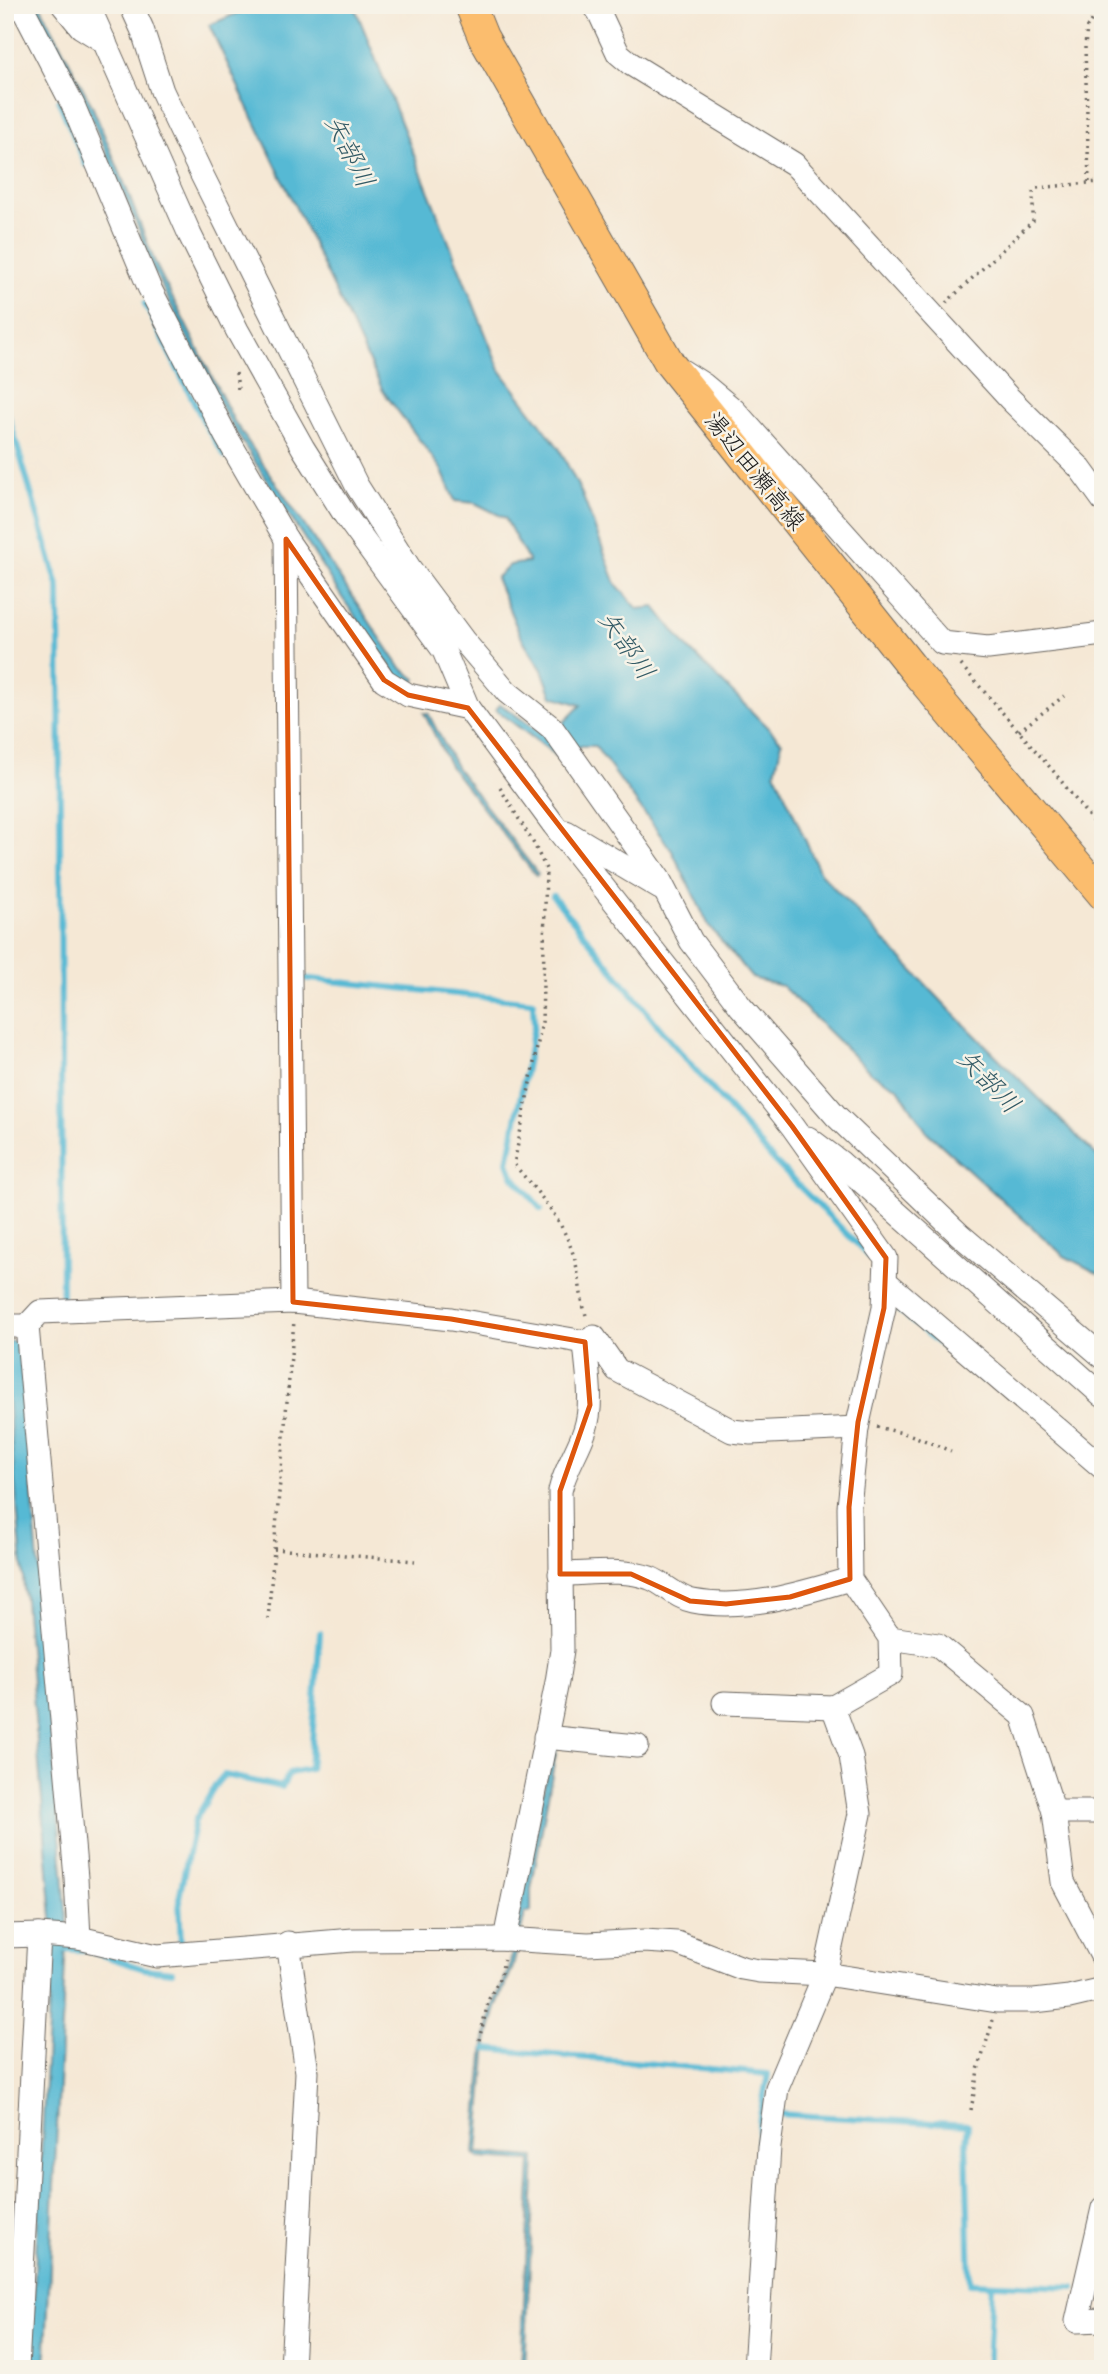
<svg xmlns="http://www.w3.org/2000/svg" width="1108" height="2374" font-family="Kalam,'Klee One',sans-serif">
  <rect width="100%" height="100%" fill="#f7f3e8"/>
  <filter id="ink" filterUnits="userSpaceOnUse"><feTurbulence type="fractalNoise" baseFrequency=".0143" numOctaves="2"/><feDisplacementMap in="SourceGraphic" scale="14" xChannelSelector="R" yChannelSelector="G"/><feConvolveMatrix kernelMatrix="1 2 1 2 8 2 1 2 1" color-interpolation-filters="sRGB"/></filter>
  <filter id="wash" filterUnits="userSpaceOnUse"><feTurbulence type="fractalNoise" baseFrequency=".00686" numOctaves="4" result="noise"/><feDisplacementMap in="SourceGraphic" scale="28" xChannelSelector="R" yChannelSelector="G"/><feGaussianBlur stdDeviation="1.57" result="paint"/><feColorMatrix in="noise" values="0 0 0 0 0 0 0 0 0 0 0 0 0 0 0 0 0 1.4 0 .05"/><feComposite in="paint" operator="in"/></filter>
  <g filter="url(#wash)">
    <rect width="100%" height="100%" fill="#f5e8d5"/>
    <g fill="#56b9d4" stroke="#396a78" stroke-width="2">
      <path d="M40 5 92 106 125 185 156 265 234 421 400 667 416 679 413 685 398 677 343 599 229 421 151 265 139 230 87 107 35 6Z"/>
      <path d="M241 5H354L500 370 559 448 582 494 616 584 638 609 655 607 685 645 782 742 775 772 820 873 952 1012 1103 1162V1276L1064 1256 927 1132 898 1088 871 1073 782 986 752 978 709 926 672 851 595 746H580L567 767 549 750 496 710 500 704 544 735 561 725 581 705 552 696 542 670 520 635 496 578 510 565 529 562 505 518 475 503 455 501 441 469 383 391 209 25 243 11Z"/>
      <path d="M424 713H428L456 767 538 874 536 876 450 766Z"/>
      <path d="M5 1341H20L67 1922 45 2369H30L53 1929 5 1365Z"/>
      <path d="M552 1747H557L531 1889V1912L525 1913 513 1967 496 2007 487 2042 478 2153 535 2157 525 2369H521L531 2161 479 2158 474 2153 484 2045 492 2008 509 1969Z"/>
    </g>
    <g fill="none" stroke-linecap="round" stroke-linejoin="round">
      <g stroke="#56b9d4" stroke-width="6">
        <path d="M59 101 86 165"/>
        <path d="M145 304 207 428 225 456"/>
        <path d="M5 404 59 589 62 1299"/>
        <path d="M553 896 663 1032 774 1161 875 1262"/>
        <path d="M301 978 533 1002 534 1026 508 1162 513 1176 541 1209"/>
        <path d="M896 1308 983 1380"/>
        <path d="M181 1946 179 1898 195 1820 217 1783 224 1775 282 1787 289 1773 310 1769 320 1633"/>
        <path d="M61 1949 86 1950 144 1969 172 1972"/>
        <path d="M486 2049 768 2074 760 2116 758 2145"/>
        <path d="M779 2114 968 2125 966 2142 970 2283 1074 2287"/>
        <path d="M988 2369 992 2284"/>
      </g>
    </g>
  </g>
  <g filter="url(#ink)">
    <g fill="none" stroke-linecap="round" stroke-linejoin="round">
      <defs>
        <g id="minor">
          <path d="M21 5 73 105 149 287 226 436 286 539 384 680 408 695 468 708"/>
          <path d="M63 5 81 27 105 42"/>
          <path d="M88 5 190 235 237 330 303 448 345 515 444 651 468 708 554 825 792 1126 886 1258 884 1308 857 1428 849 1507 850 1579 890 1638 891 1674 833 1707 851 1756 860 1814 825 1974 777 2088 769 2147 755 2369"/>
          <path d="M131 5 142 29 162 91 201 173 357 486 410 569 463 640 507 692 552 728 659 879 691 941 741 1007 836 1116 959 1234 1103 1357"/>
          <path d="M594 5 599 12 618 53 631 64 794 164 1009 398 1079 467 1103 500"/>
          <path d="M682 371 704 385 734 410 942 643 988 648 1103 634"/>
          <path d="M286 539 293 1302"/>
          <path d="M566 832 660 888"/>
          <path d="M808 1138 841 1163 1103 1396"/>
          <path d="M885 1281 1103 1468"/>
          <path d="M5 1326H27L40 1312 293 1302 451 1319 585 1342 594 1337 617 1370 732 1431 751 1433 857 1428"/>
          <path d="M27 1326 76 1878 79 1938"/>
          <path d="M560 1574C588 1574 623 1568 650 1578 665 1584 677 1598 693 1601 745 1611 800 1594 850 1579"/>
          <path d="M890 1638 938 1645 1023 1716 1054 1812 1063 1882 1103 1958"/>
          <path d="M724 1703 833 1707"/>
          <path d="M545 1737 637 1746"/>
          <path d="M1054 1812H1103"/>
          <path d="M5 1936 39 1935 79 1938 157 1956 353 1940 505 1939 588 1944 644 1941 677 1943 742 1968 759 1971 825 1974 997 2001H1034L1069 1997 1103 1989"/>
          <path d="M505 1939 557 1682 562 1650 560 1491C565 1469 578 1451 585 1430 594 1402 587 1371 585 1342"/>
          <path d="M288 1943 307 2072 292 2369"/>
          <path d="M1103 2208 1077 2321 1103 2320"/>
          <path d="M17 2369 39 1935"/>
        </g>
        <path id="major" d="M470 5 483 37 670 364 915 671 1103 895"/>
      </defs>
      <use href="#minor" stroke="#68635d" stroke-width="25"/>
      <use href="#major" stroke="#68635d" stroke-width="32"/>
      <g stroke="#68635d" stroke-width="3.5" stroke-dasharray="2 5" stroke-linecap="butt">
        <path d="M1089 182 1085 47 1087 27 1098 10H1103"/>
        <path d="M946 303 1033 221V193L1037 188 1099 182"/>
        <path d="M236 373 238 389"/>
        <path d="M961 665 1055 773 1103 835"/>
        <path d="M1019 731 1064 696"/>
        <path d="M500 788 534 844 546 869 542 1022 514 1164C540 1196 563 1218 575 1260 580 1279 580 1299 587 1318"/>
        <path d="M877 1427 911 1435 951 1451"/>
        <path d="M274 1549 415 1561"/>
        <path d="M268 1619 294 1321"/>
        <path d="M479 2040 489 1999 501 1975 504 1959"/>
        <path d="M971 2110 978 2070 993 2020"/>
      </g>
      <use href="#minor" stroke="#fff" stroke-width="23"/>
      <use href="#major" stroke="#fbbd6e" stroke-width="30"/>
    </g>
  </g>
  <path fill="none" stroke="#de560d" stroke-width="5" stroke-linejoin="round" d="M286 539 384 680 408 695 468 708 792 1126 886 1258 884 1308 858 1422 849 1507 850 1579 790 1597 726 1604 690 1601 631 1574H560V1491L590 1405 585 1342 451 1319 293 1302Z"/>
  <g text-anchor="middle" stroke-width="5" stroke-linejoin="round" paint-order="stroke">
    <g font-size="24" fill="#1c1c1c" stroke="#f7f3e8">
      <text transform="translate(755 471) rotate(51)" y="8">湯辺田瀬高線</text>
    </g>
    <g font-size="26" font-style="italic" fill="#335b66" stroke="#f7f3e8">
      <text transform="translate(350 151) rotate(63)" y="9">矢部川</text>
      <text transform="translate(627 645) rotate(55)" y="9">矢部川</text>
      <text transform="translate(989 1081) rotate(46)" y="9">矢部川</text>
    </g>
  </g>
  <rect width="1108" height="2374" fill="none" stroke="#f7f3e8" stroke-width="28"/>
</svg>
